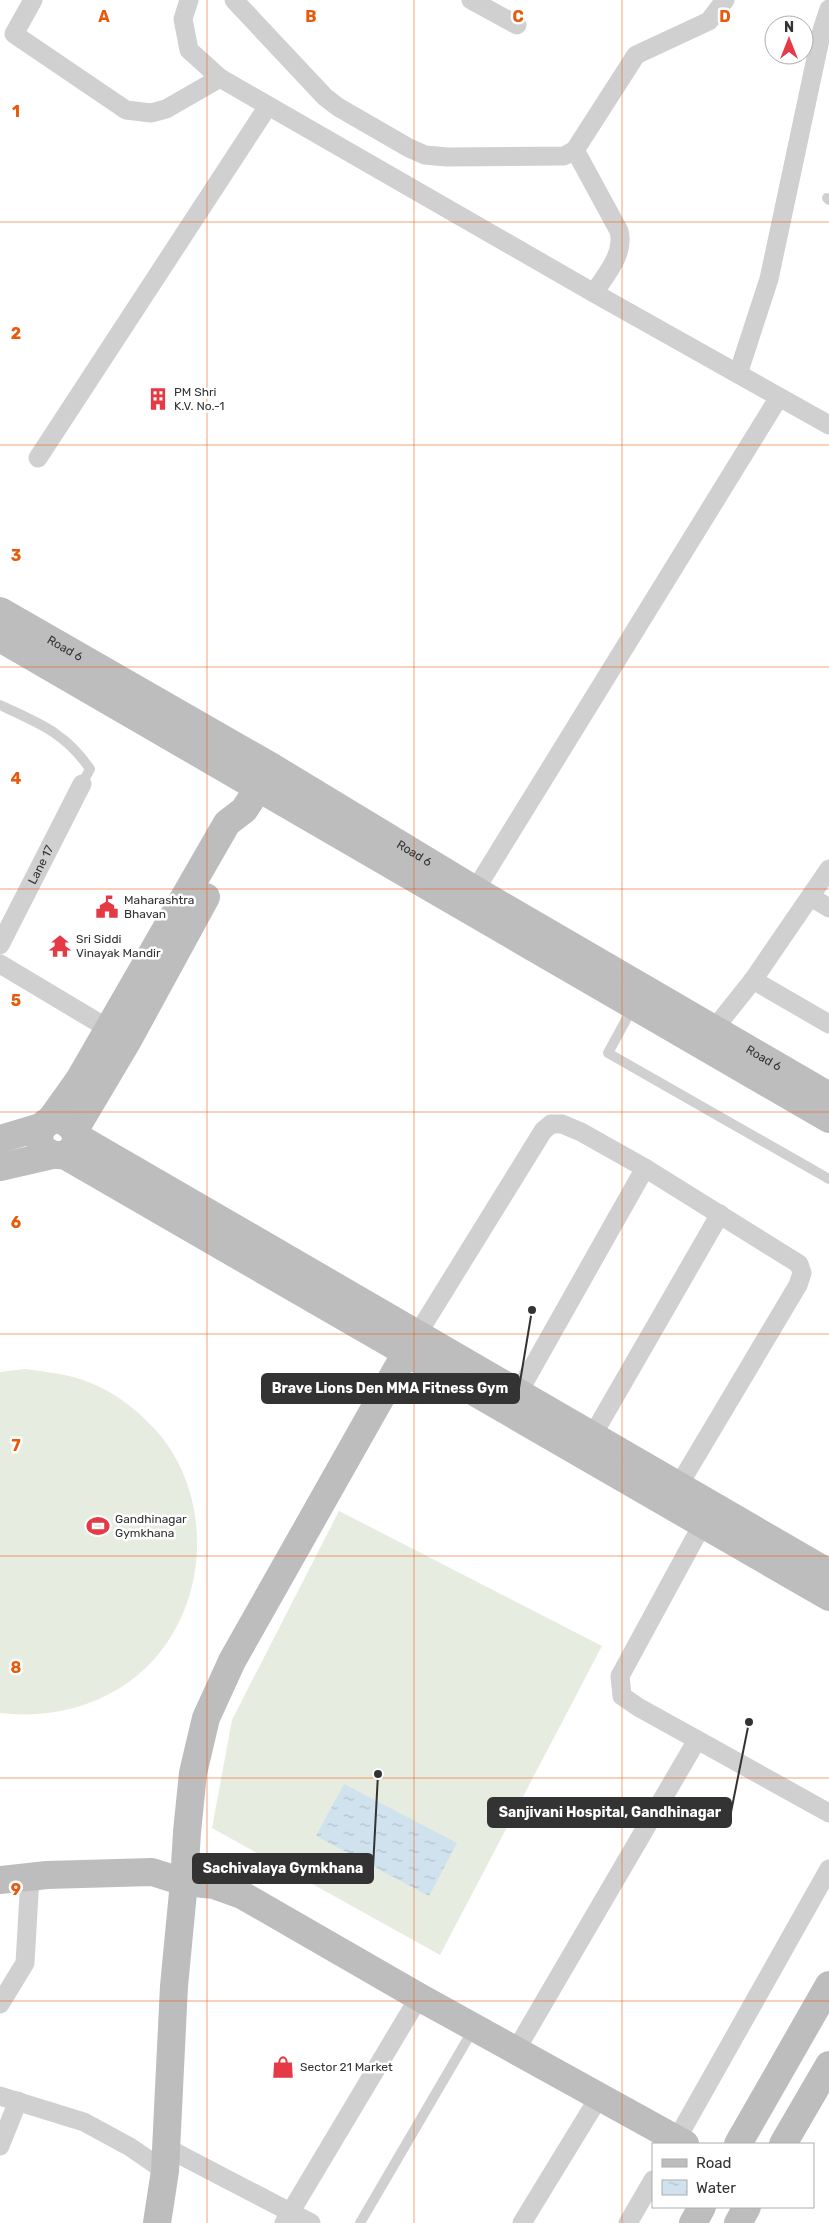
<svg xmlns="http://www.w3.org/2000/svg" width="829" height="2223" font-family="Rubik,sans-serif">
  <defs>
    <pattern id="water-ripples" width="26" height="14" patternUnits="userSpaceOnUse" patternTransform="scale(1.25)"><rect width="26" height="14" fill="#cfe2ee"/><path d="M2 4q2-2 4 0t4 0M15 11q2-2 4 0t4 0" fill="none" stroke="#b2c2cd"/></pattern>
  </defs>
  <rect width="100%" height="100%" fill="#fff"/>
  <g fill="#e6ecdf">
    <path d="M25 1369C47 1372 70 1374 91 1383 118 1394 141 1413 160 1435 222 1511 205 1635 120 1688 83 1710 43 1718 0 1713V1372Z"/>
    <path d="M339 1511 602 1646 440 1955 212 1828 232 1720Z"/>
  </g>
  <path fill="url(#water-ripples)" d="M344 1784 457 1843 429 1896 316 1836Z"/>
  <g fill="none" stroke-linecap="round" stroke-linejoin="round">
    <g stroke="#d0d0d0" stroke-width="10">
      <path d="M827 198 829 200"/>
      <path d="M0 705C38 723 65 732 90 769L82 784"/>
      <path d="M633 1007 608 1053 829 1179"/>
      <path d="M360 2223 474 2028"/>
    </g>
    <g stroke="#d0d0d0" stroke-width="19">
      <path d="M33 0 14 34 126 110 151 113 166 109 220 78"/>
      <path d="M189 0 183 19 189 50 220 78 594 293 829 425"/>
      <path d="M234 0 325 97 338 107 409 148 425 155 447 157 564 156 575 150 636 55 709 21 725 0"/>
      <path d="M471 0 517 25"/>
      <path d="M575 150 619 231C625 254 606 274 594 293"/>
      <path d="M738 374 769 279 822 30 829 9"/>
      <path d="M38 458 268 106"/>
      <path d="M811 897 829 908"/>
      <path d="M469 900 779 397"/>
      <path id="s1" d="M0 945 82 784"/>
      <path d="M0 964 119 1035"/>
      <path d="M753 980 829 1024"/>
      <path d="M714 1029 753 980 829 869"/>
      <path d="M412 1343 543 1131 551 1124H562L581 1132 645 1168 799 1264 802 1273 798 1285 673 1495"/>
      <path d="M513 1402 645 1168"/>
      <path d="M587 1445 720 1214"/>
      <path d="M702 1525 620 1676 622 1696 638 1707 829 1813"/>
      <path d="M0 2004 25 1963 30 1877"/>
      <path d="M516 2050 697 1740"/>
      <path d="M0 2096 84 2122 130 2147 165 2171"/>
      <path d="M674 2144 829 1869"/>
      <path d="M0 2146 18 2101"/>
      <path d="M167 2148 311 2223"/>
      <path d="M284 2223 419 1997"/>
      <path d="M522 2223 599 2097"/>
      <path d="M628 2223 653 2180"/>
    </g>
    <g stroke="#bdbdbd" stroke-width="28">
      <path id="s2" d="M0 611 272 767 475 890 829 1096"/>
      <path d="M0 638 829 1119"/>
      <path d="M49 1122 79 1080 227 823 244 810 269 772"/>
      <path d="M74 1131 128 1040 206 897"/>
      <path d="M76 1136 829 1573"/>
      <path d="M0 1139 44 1126"/>
      <path d="M64 1155C99 1136 49 1100 40 1133 36 1148 50 1157 64 1155L829 1597"/>
      <path d="M0 1167 52 1155"/>
      <path d="M0 1880 47 1875 152 1872 184 1882 214 1885 242 1895 419 1997 685 2144"/>
      <path d="M738 2144 829 1985"/>
      <path d="M783 2144 829 2065"/>
      <path d="M157 2223 165 2171 174 1986 184 1882 187 1832 193 1773 206 1718 232 1661 406 1353"/>
      <path d="M693 2223 702 2207"/>
      <path d="M738 2223 747 2207"/>
    </g>
  </g>
  <path fill="none" stroke="#e8590c" stroke-width="1" stroke-opacity="0.55" d="M207 0V2223M414 0V2223M622 0V2223M0 222H829M0 445H829M0 667H829M0 889H829M0 1112H829M0 1334H829M0 1556H829M0 1778H829M0 2001H829"/>
  <defs>
    <symbol id="building-bare" viewBox="-9 -9 18 18"><path d="M-4-6H4V6H1V3H-1V6H-4ZM-2.5-4.3h1.7v1.8h-1.7ZM.8-4.3h1.7v1.8H.8ZM-2.5-1h1.7V.8h-1.7ZM.8-1h1.7V.8H.8Z" fill="#e63946" stroke="#fff" stroke-width="2.5" paint-order="stroke"/></symbol>
    <symbol id="civic-bare" viewBox="-9 -9 18 18"><path d="M-.6-6.5H3V-4.5H.6V-3L4-1V1h2V6H-6V1h2V-1L-.6-3ZM-1.2 2.5V6h2.4V2.5Z" fill="#e63946" stroke="#fff" stroke-width="2.5" paint-order="stroke"/></symbol>
    <symbol id="temple-bare" viewBox="-9 -9 18 18"><path d="M0-6L5-2H3V0L6.5 2.5H4V6H1.5V3h-3V6H-4V2.5H-6.5L-3 0V-2H-5Z" fill="#e63946" stroke="#fff" stroke-width="2.5" paint-order="stroke"/></symbol>
    <symbol id="stadium-bare" viewBox="-9 -9 18 18"><path d="M0-5a6.5 5 0 1 0 0 10a6.5 5 0 1 0 0-10ZM-3.5-1.8h7v3.6h-7Z" fill="#e63946" stroke="#fff" stroke-width="2.5" paint-order="stroke"/></symbol>
    <symbol id="shop-bare" viewBox="-9 -9 18 18"><path d="M-5-2.5h2.3a2.7 3.5 0 0 1 5.4 0H5L5.5 6h-11ZM-1.5-2.5h3a1.5 2.3 0 0 0-3 0Z" fill="#e63946" stroke="#fff" stroke-width="2.5" paint-order="stroke"/></symbol>
  </defs>
  <g fill-rule="evenodd">
    <use href="#building-bare" x="142" y="383" width="32" height="32"/>
    <use href="#civic-bare" x="91" y="891" width="32" height="32"/>
    <use href="#temple-bare" x="44" y="930" width="32" height="32"/>
    <use href="#stadium-bare" x="82" y="1510" width="32" height="32"/>
    <use href="#shop-bare" x="267" y="2051" width="32" height="32"/>
  </g>
  <g text-anchor="middle" stroke-width="5" stroke-linejoin="round" paint-order="stroke">
    <g font-size="12" fill="#333" stroke="#fff" text-anchor="start">
      <text x="174" y="396">PM Shri<tspan x="174" dy="14">K.V. No.-1</tspan></text>
      <text x="124" y="904">Maharashtra<tspan x="124" dy="14">Bhavan</tspan></text>
      <text x="76" y="943">Sri Siddi<tspan x="76" dy="14">Vinayak Mandir</tspan></text>
      <text x="115" y="1523">Gandhinagar<tspan x="115" dy="14">Gymkhana</tspan></text>
      <text x="300" y="2071">Sector 21 Market</text>
    </g>
    <g font-size="12" fill="#333" stroke="#fff">
      <text dy="4" stroke="none"><textPath href="#s2" startOffset="75">Road 6</textPath></text>
      <text dy="4" stroke="none"><textPath href="#s2" startOffset="480">Road 6</textPath></text>
      <text dy="4" stroke="none"><textPath href="#s1" startOffset="90">Lane 17</textPath></text>
      <text dy="4" stroke="none"><textPath href="#s2" startOffset="885">Road 6</textPath></text>
    </g>
  </g>
  <g font-size="16" text-anchor="middle" font-weight="bold" fill="#e8590c" stroke="#fff" stroke-width="5" stroke-linejoin="round" paint-order="stroke">
    <text x="104" y="22">A</text>
    <text x="311" y="22">B</text>
    <text x="518" y="22">C</text>
    <text x="725" y="22">D</text>
    <text x="16" y="117">1</text>
    <text x="16" y="339">2</text>
    <text x="16" y="561">3</text>
    <text x="16" y="784">4</text>
    <text x="16" y="1006">5</text>
    <text x="16" y="1228">6</text>
    <text x="16" y="1451">7</text>
    <text x="16" y="1673">8</text>
    <text x="16" y="1895">9</text>
  </g>
  <path fill="none" stroke="#333" stroke-width="2" d="M532 1310L519 1388M749 1722L731 1812M378 1774L373 1868"/>
  <g fill="#333" stroke="#fff" stroke-width="2">
    <circle cx="532" cy="1310" r="5"/>
    <circle cx="749" cy="1722" r="5"/>
    <circle cx="378" cy="1774" r="5"/>
  </g>
  <g fill="#333" stroke="#333" stroke-width="2">
    <rect x="262" y="1374" width="257" height="29" rx="5"/>
    <rect x="488" y="1798" width="243" height="29" rx="5"/>
    <rect x="193" y="1854" width="180" height="29" rx="5"/>
  </g>
  <g font-size="14" text-anchor="middle" font-weight="bold" fill="#fff">
    <text x="390" y="1393">Brave Lions Den MMA Fitness Gym</text>
    <text x="610" y="1817">Sanjivani Hospital, Gandhinagar</text>
    <text x="283" y="1873">Sachivalaya Gymkhana</text>
  </g>
  <rect x="652" y="2143" width="162" height="65" fill="#ffffff" stroke="#adadad"/>
  <rect x="662" y="2159" width="25" height="8" fill="#bdbdbd" stroke="#adadad"/>
  <text x="696" y="2168" font-size="15" fill="#333333">Road</text>
  <rect x="662" y="2180" width="25" height="15" fill="url(#water-ripples)" stroke="#adadad"/>
  <text x="696" y="2193" font-size="15" fill="#333333">Water</text>
  <g transform="translate(789 40)"><circle r="24" fill="#ffffff" stroke="#adadad"/>
  <path d="M0-4L9 19L0 12L-9 19Z" fill="#e63946"/>
  <text y="-8" font-size="14" font-weight="bold" text-anchor="middle" fill="#333333">N</text>
  </g>
</svg>
